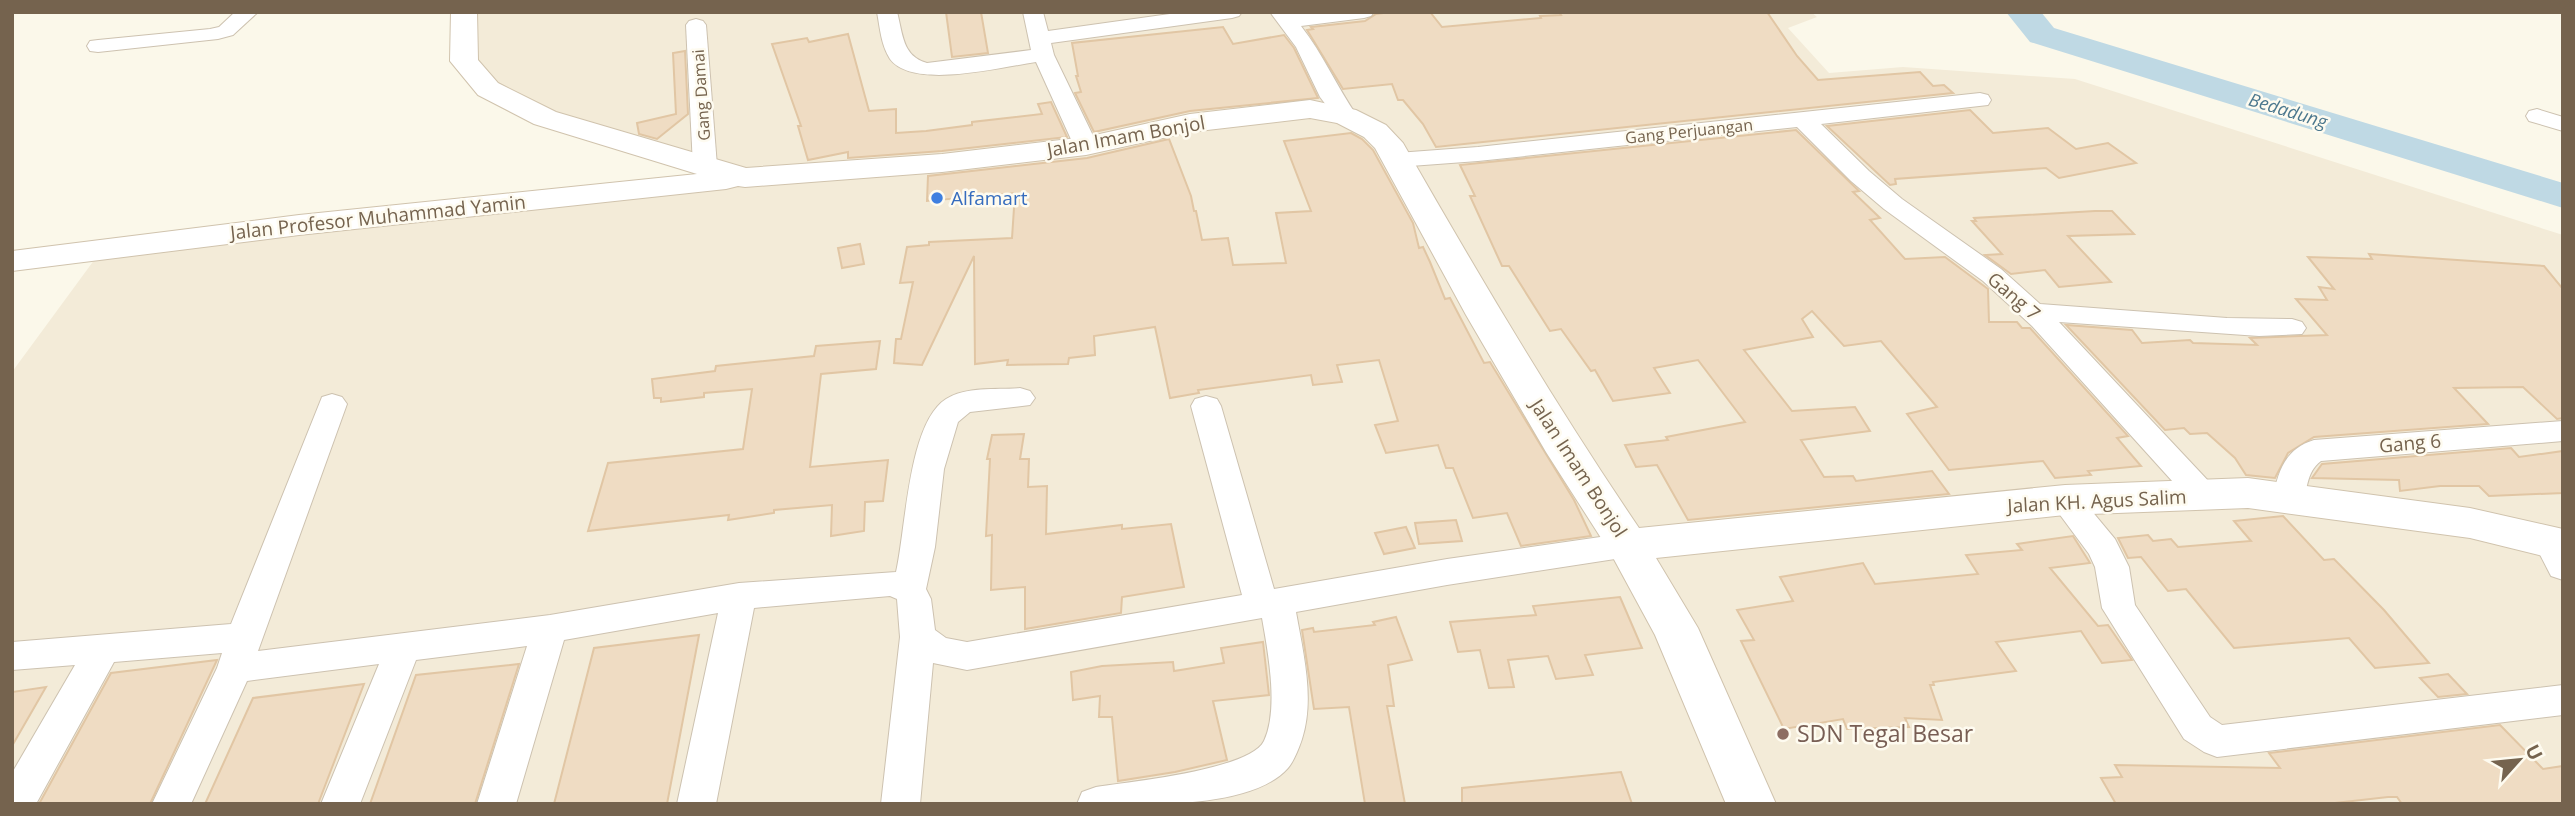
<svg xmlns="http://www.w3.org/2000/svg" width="2575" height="816" font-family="'Open Sans',sans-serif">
  <rect width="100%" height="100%" fill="#fbf8ea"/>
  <path fill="#f3ebd8" d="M464 12H1811L1817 17 1788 28 1829 73 1903 67 2075 79 2563 235V804H12V372L103 248 743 178 545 118 469 70Z"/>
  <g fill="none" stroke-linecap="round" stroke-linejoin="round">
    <path fill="#bfd9e4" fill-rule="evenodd" d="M2006 12H2041L2054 28 2563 183V208L2030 42Z"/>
  </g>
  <g fill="#efdcc3" stroke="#e1c6a4" stroke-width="2">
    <path d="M946 12H981L988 53 952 57Z"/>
    <path d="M1391 12H1430L1442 27 1541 18 1540 16 1561 15 1559 12H1767L1797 56 1818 80 1920 72 1933 86 1944 85 1953 93 1436 147 1423 124 1403 100H1398L1392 84 1343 89 1307 30 1313 29 1311 27 1365 21 1376 14Z"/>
    <path d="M1223 27 1233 44 1284 35 1294 48 1318 98 1190 111 1094 132 1075 93 1081 92 1076 76H1078L1072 43Z"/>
    <path d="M848 34 869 111 896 109V133L926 131 972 125V122L1042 114 1038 104 1051 102 1067 137 942 151 848 158V152L808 160 798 126H801L772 44 807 38 809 42Z"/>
    <path d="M685 51 688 114 657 139 639 134 637 123 676 114 673 53Z"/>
    <path d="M1970 110 1993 133 2048 128 2076 149 2108 143 2136 163 2059 178 2046 168 1895 179 1896 184 1890 185 1827 126Z"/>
    <path d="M1796 130 1859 191 1853 192 1880 218 1870 220 1905 259 1945 257 1988 289 1989 322H2017L2022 328H2030L2128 436 2117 438 2141 466 2088 471 2091 475 2055 478 2043 461 1949 470 1907 414 1937 407 1881 341 1844 346 1812 311 1802 319 1813 337 1744 350 1792 411 1855 407 1870 431 1801 440 1824 477 1853 476 1856 481 1932 471 1949 494 1688 520 1657 465 1636 467 1625 445 1668 440 1666 437 1745 422 1698 360 1654 368 1670 393 1613 401 1595 370 1591 371 1561 329 1550 331 1509 266H1502L1470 196H1475L1460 165Z"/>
    <path d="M1351 133 1362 139 1373 150 1413 223 1419 248 1423 247 1430 262 1445 299 1450 298 1484 363 1490 362 1574 500 1591 536 1521 546 1507 513 1473 518 1453 468H1446L1438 445 1386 453 1375 425 1398 421 1379 360 1337 365 1342 382 1313 385 1311 375 1198 390 1199 393 1170 398 1155 327 1094 336 1095 355 1069 358 1068 364 1007 365 1008 360 975 364 974 256 922 365 894 363 896 339H901L913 282 900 283 907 247 929 245V242L1012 238 1015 193 927 201 928 176 1087 158 1169 139 1191 196 1194 211H1196L1202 240 1228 238 1233 265 1286 263 1276 213 1311 211 1284 141Z"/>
    <path d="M2095 211H2112L2134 234 2068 236 2111 282 2059 287 2045 270 2011 274 1985 255 2002 254 1972 221H1976L1974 218Z"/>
    <path d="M860 244 864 264 842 268 838 248Z"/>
    <path d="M2369 254 2544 266 2563 289V418L2557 419 2523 387 2454 388 2488 424 2314 437 2288 453 2275 478 2246 475 2235 458 2207 433 2190 434 2184 428 2165 430 2066 325 2132 330 2142 343 2190 340 2193 343 2257 345 2250 338 2327 335 2296 299 2327 300 2319 287 2334 289 2308 257 2372 259Z"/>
    <path d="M880 341 876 369 821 374 810 467 888 460 883 501 865 502 864 531 831 536 832 505 774 510V513L728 520 729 515 588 531 608 463 743 449 752 389 704 393V397L661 402V398H654L652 379 715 371 716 366 814 356 816 346Z"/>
    <path d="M1024 434 1020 459H1029L1028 487 1047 486 1046 534 1122 525V529L1171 524 1184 587 1122 597 1121 613 1025 629V587L991 590 992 535 986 536 990 459H987L992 435Z"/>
    <path d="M2511 448 2519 457 2563 451V493L2489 496 2479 486H2440L2400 491 2399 480 2312 478 2322 464Z"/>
    <path d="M2283 516 2324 560 2334 559 2384 610 2429 663 2375 668 2349 638 2234 648 2186 589 2168 591 2141 557 2128 558 2118 538 2148 535 2153 541 2171 539 2178 547 2251 541 2234 521Z"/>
    <path d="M1456 520 1462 541 1419 544 1415 523Z"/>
    <path d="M1406 527 1415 548 1384 554 1375 533Z"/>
    <path d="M2073 536 2090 563 2050 568 2098 626 2108 625 2132 660 2102 663 2081 631 1996 642 2016 671 1933 682 1934 685H1930L1942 720 1905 718 1909 727 1847 729 1843 719 1784 729 1741 641 1754 640 1737 610 1793 601 1780 577 1863 563 1875 584 1978 574 1966 555 2022 550 2017 544Z"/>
    <path d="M1620 597 1642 648 1585 655 1593 675 1556 679 1548 656 1508 660 1514 687 1489 688 1480 650 1458 652 1450 622 1536 615 1533 606Z"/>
    <path d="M1396 617 1412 660 1388 665 1394 706H1387L1405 804H1365L1349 707 1314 709 1302 630 1313 628 1314 632 1375 625 1373 622Z"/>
    <path d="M699 635 667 804H554L594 648Z"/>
    <path d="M1263 642 1269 695 1213 701 1227 760 1175 772 1118 781 1112 717H1099L1100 696 1073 700 1071 672 1102 666 1173 662 1174 671 1224 663 1221 648Z"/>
    <path d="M217 660 150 804H39L111 673Z"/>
    <path d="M519 664 475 804H370L416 675Z"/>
    <path d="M2448 674 2467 694 2438 697 2420 678Z"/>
    <path d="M364 684 318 804H205L253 698Z"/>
    <path d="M46 687 12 746V692Z"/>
    <path d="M2500 725 2543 769 2563 766V804H2402L2397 797H2388L2326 804H2116L2101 778 2122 777 2115 765 2280 768 2269 753Z"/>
    <path d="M1621 772 1632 804H1462V788Z"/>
  </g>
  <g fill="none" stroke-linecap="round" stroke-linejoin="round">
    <defs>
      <g id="street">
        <path d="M235 12H258L233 35 218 39 98 52 90 51 87 46 90 41 98 40 210 29 219 27Z"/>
        <path d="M877 12H897C903 34 902 56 927 63L1031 50 1023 12H1043L1048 31 1184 12H1242L1239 16 1232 18 1051 43 1054 55 1098 146 1094 151H1078L1074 146 1036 62C1001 67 913 90 890 59 881 45 880 28 877 12Z"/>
        <path d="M1270 12 1292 14 1374 12 1371 16 1364 18 1301 26C1323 54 1337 87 1357 116L1354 121H1338L1320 97 1296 47Z"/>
        <path d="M696 19 703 21 706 25 717 166 714 171 705 173 696 171 693 166 686 25 689 21Z"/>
        <path d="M1980 93 1988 95 1991 100 1988 105 1821 124 1869 171 1902 199 2001 269 2040 304 2227 318 2292 319 2302 322 2306 328 2302 334 2259 336 2059 322 2214 487 2219 495 2214 503 2203 506 2192 503 2032 326 1983 281 1884 209 1851 181 1797 127 1478 161 1397 167 1389 165 1385 160 1389 155 1397 153 1478 147Z"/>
        <path d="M2537 109 2563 117V131L2529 121 2526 116 2529 111Z"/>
        <path d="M1020 388 1030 391 1035 398 1030 405 970 412 958 422 944 469 935 547 926 589 931 599 935 630 946 638 967 642 1242 595 1191 406 1195 399 1206 396 1217 399 1221 406 1274 589 1447 559 1628 533 1640 536 1644 545 1640 554 1628 557 1447 585 1296 612C1303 652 1315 699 1302 739 1299 748 1294 761 1288 768 1249 812 1131 804 1077 804L1082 792 1096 787C1128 782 1250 770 1264 741 1279 709 1268 652 1262 618L967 670 933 663 920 804H881L900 637 897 599 890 596 754 608 716 804H677L718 613 564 640 516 804H477L527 646 416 660 360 804H321L379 664 247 681 191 804H152L217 668 222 653 114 662 36 804H12V773L75 665 12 670V642L231 624 322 397 332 394 342 397 347 404 258 651 550 615 739 583 896 572C906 529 908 423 946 399 966 386 997 390 1020 388Z"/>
        <path d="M2563 421V441L2321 461C2305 473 2309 490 2300 506L2289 509 2278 506 2273 498C2278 471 2285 449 2314 440Z"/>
        <path d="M2065 489 2076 492 2115 539 2129 567 2135 605 2210 717 2222 725 2563 685V715L2217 757 2204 752 2184 739 2102 608 2095 567 2089 554 2049 500 2054 492Z"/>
        <path d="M2550 531 2563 536V580L2551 576 2534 543 2538 534Z"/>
      </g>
      <path id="secondary" d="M451 12H477L478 60 498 83 556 112 746 168 942 154 1086 137 1190 114 1310 100 1356 110 1386 125 1403 143C1478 274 1554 403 1639 528L2065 485 2248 478 2470 508 2563 529V561L2470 538 2248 508 2065 515 1656 558 1698 628 1776 804H1726L1655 635 1610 552 1546 452 1466 315 1375 148 1364 137 1337 123 1310 118 1190 132 1086 155 942 172 745 187 738 186 726 189 299 235 12 271V251L299 215 697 174 534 124 478 95 450 61Z"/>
    </defs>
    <use href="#street" stroke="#cdc2b0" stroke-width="2"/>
    <use href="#secondary" stroke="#d0c3ad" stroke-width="2"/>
    <use href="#street" fill="#fff" fill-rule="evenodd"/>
    <use href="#secondary" fill="#fff" fill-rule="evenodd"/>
  </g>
  <circle fill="#3f7fe0" stroke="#fefbf0" stroke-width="2.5" cx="937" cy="198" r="7"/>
  <circle fill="#8d6e63" stroke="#fefbf0" stroke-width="2.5" cx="1783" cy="734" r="7"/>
  <g text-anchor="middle" stroke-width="5" stroke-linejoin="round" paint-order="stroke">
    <g font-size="16" fill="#75634e" stroke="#fefbf0">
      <text transform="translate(701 95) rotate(-94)" y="6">Gang Damai</text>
      <text transform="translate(1689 131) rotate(-6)" y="6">Gang Perjuangan</text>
    </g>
    <g font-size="18" font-style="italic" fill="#4c788e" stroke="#fefbf0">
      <text transform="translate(2288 111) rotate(17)" y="6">Bedadung</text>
    </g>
    <g font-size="19" fill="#75634e" stroke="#fefbf0">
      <text transform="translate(1126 136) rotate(-10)" y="7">Jalan Imam Bonjol</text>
      <text transform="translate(378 217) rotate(-6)" y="7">Jalan Profesor Muhammad Yamin</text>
      <text transform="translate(2014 296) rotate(41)" y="7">Gang 7</text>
      <text transform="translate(2410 443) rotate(-5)" y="7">Gang 6</text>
      <text transform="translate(1579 468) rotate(57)" y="7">Jalan Imam Bonjol</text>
      <text transform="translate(2097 501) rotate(-3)" y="7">Jalan KH. Agus Salim</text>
    </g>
    <g font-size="19" fill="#366cbe" stroke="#fefbf0" text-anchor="start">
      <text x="951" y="205">Alfamart</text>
    </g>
    <g font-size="23" fill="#785e54" stroke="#fefbf0" text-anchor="start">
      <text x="1797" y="742">SDN Tegal Besar</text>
    </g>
  </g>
  <rect width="2575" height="816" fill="none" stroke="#75634e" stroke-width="28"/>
  <g transform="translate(2519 760) rotate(63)" stroke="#fefbf0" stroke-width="5" paint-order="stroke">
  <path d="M0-5L12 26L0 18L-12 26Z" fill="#75634e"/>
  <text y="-10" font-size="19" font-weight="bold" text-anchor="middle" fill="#75634e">U</text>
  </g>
</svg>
